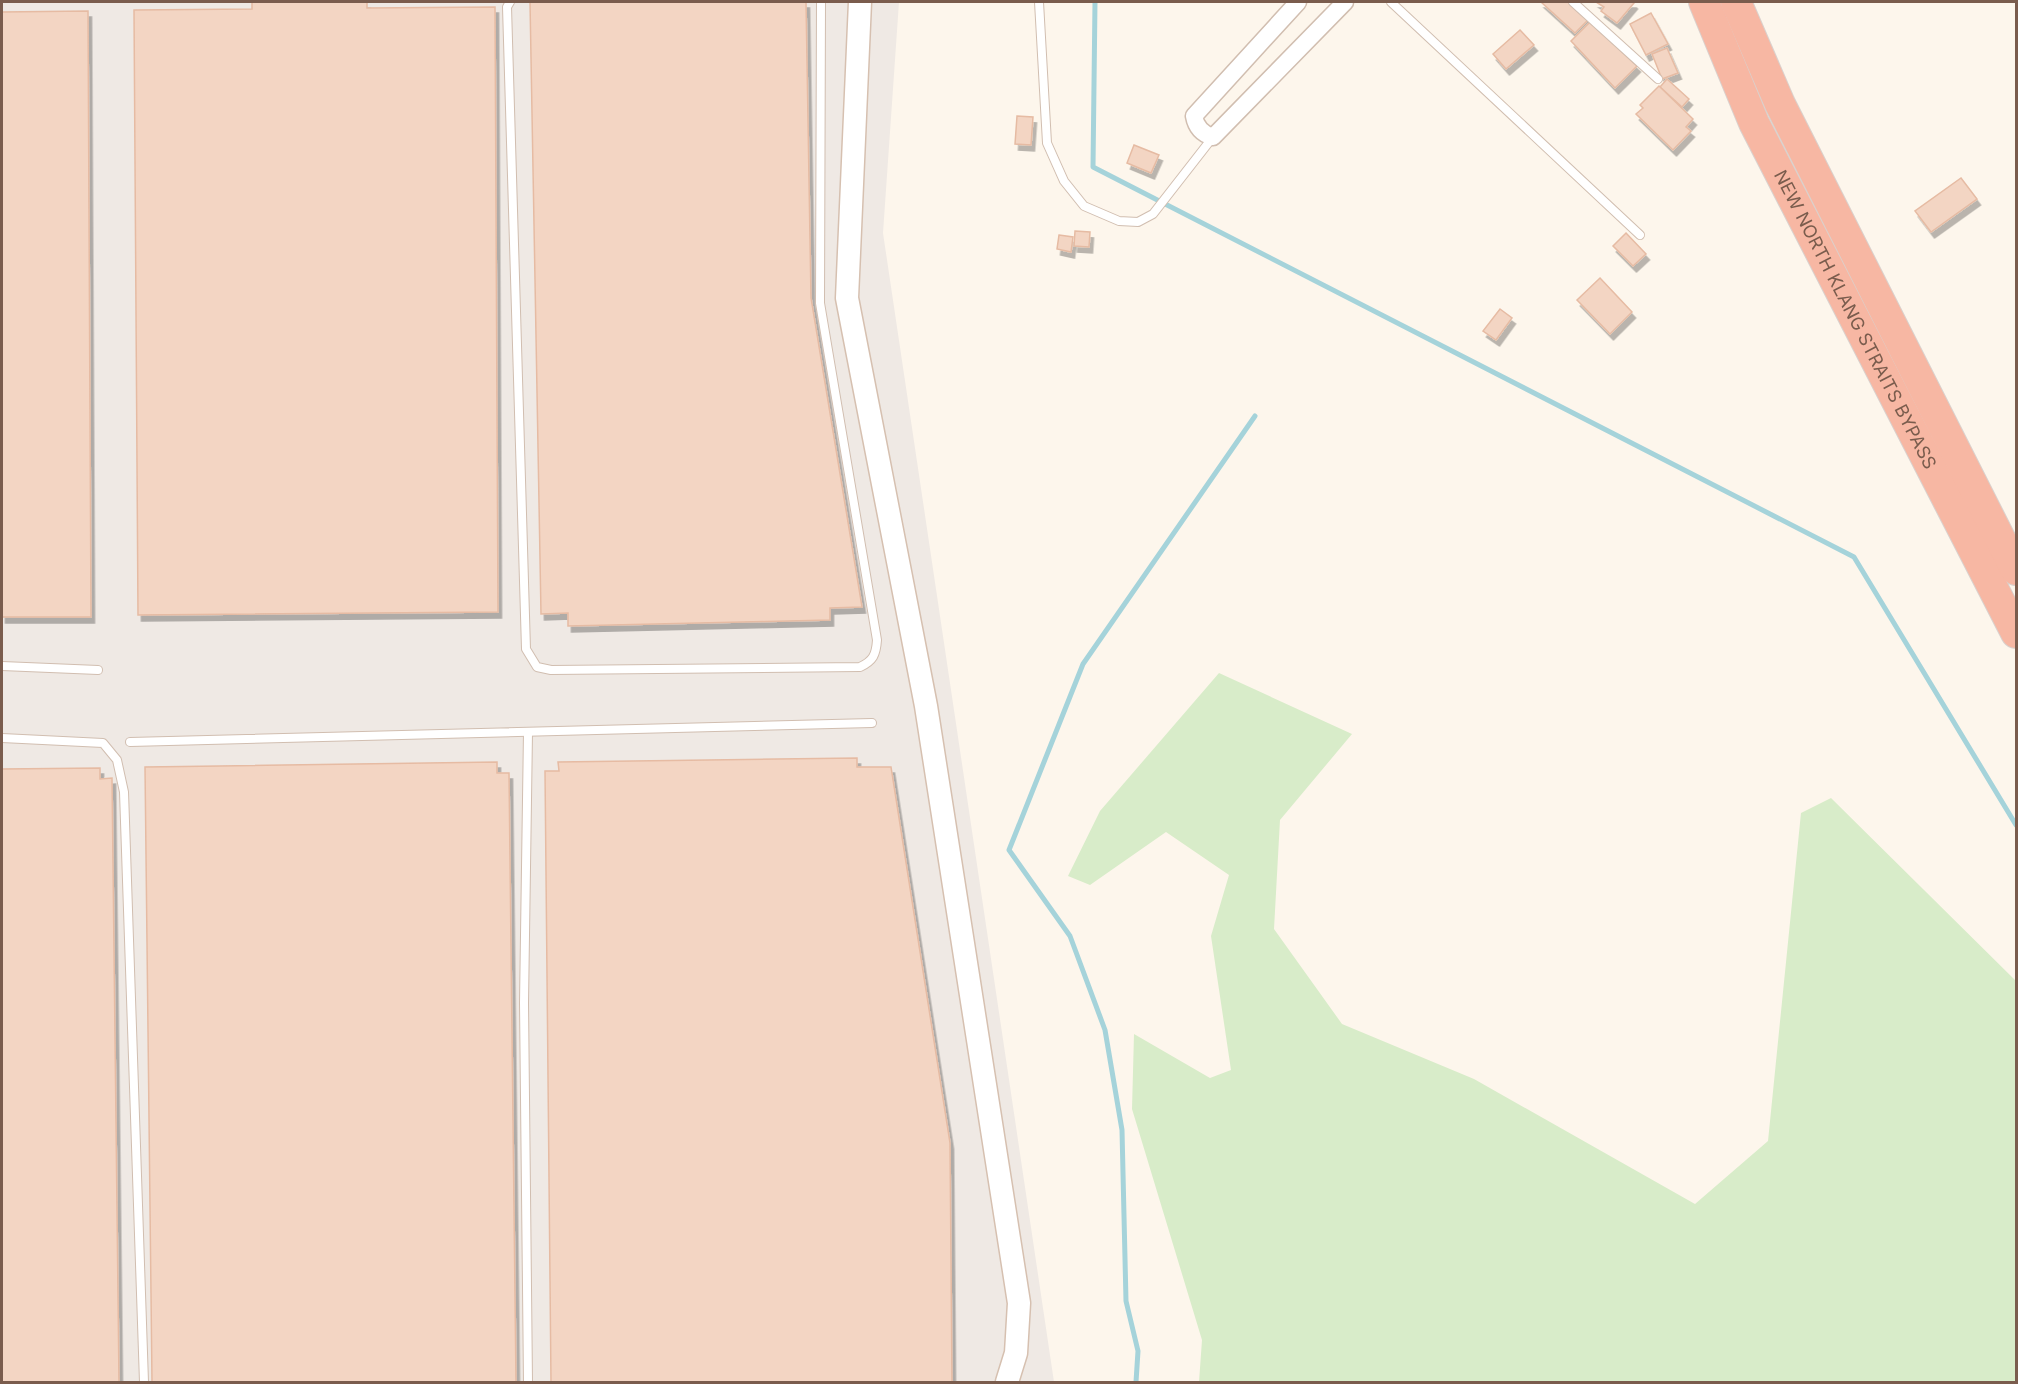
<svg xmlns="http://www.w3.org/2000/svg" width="2018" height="1384" font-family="Inter,sans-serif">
  <defs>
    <filter id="shadow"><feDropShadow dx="3.5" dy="6" stdDeviation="0" flood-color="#0004"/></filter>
  </defs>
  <rect width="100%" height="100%" fill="#fdf6ec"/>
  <path fill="#efe9e4" d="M2 2H899L883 233 1054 1382H2Z"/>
  <path fill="#d8ecc9" d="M1219 673 1352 734 1280 820 1274 929 1342 1024 1474 1079 1695 1204 1768 1141 1801 813 1831 798 2016 981V1382H1199L1202 1340 1132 1109 1134 1034 1210 1078 1231 1070 1211 936 1229 875 1166 832 1090 885 1068 876 1100 811Z"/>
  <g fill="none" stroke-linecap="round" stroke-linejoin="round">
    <g stroke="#a5d3da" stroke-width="5">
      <path d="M1095 2 1093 167 1854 557 2016 825"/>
      <path d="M1136 1382 1138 1351 1126 1301 1122 1130 1105 1030 1070 936 1009 850 1083 664 1255 416"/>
    </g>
  </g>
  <g fill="#f3d5c3" stroke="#e6bba3" stroke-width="1.5" filter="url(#shadow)">
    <path d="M252 2H367V8L495 7 498 612 138 615 134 10 252 9Z"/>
    <path d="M530 2H806L811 298 862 607 830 608V620L568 626V613L541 614Z"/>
    <path d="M1541 2H1573L1590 18 1575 33Z"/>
    <path d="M1596 2H1633L1634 3 1617 23 1601 11 1604 7Z"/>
    <path d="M88 11 91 617H2V12Z"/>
    <path d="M1651 13 1668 44 1646 55 1630 24Z"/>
    <path d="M1590 22 1637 66 1615 88 1571 41Z"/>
    <path d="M1520 30 1534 45 1506 69 1493 54Z"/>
    <path d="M1667 48 1678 73 1662 79 1652 54Z"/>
    <path d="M1667 79 1689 99 1682 107 1660 87Z"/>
    <path d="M1659 86 1693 119 1686 127 1691 131 1673 150 1636 114 1643 108 1640 105Z"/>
    <path d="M1017 116 1033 117 1031 145 1015 144Z"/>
    <path d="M1134 145 1159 155 1151 173 1127 163Z"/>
    <path d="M1961 178 1977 199 1931 232 1915 211Z"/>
    <path d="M1075 231 1090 232 1089 247 1074 246Z"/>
    <path d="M1626 233 1646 254 1633 266 1613 246Z"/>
    <path d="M1059 235 1073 237 1071 252 1057 249Z"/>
    <path d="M1600 278 1632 312 1610 334 1577 300Z"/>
    <path d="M1500 309 1512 318 1496 340 1483 331Z"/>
    <path d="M857 758V767H891L950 1143 952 1382H551L545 771H559L558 762Z"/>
    <path d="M497 762V773H509L516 1382H152L145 767Z"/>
    <path d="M100 768V779L112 778 119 1382H2V769Z"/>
  </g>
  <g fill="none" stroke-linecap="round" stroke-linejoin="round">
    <defs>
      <g id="lane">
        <path d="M510 2 507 7 526 649 537 667 551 670 860 667C873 661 876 655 877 640L820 303 821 2"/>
        <path d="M1039 2 1047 143 1064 181 1084 206 1119 221 1138 222 1153 214 1213 137"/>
        <path d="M1391 2 1640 235"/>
        <path d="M1573 2 1658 79"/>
        <path d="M2 666 98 670"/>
        <path d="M2 738 103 743 117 760 124 792 144 1382"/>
        <path d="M130 742 872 723"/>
        <path d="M528 1382 524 1003 528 732"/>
      </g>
      <path id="street" d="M1298 2 1194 116C1196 127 1202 134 1213 137L1345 2"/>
      <path id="secondary" d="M860 2 847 298 926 706 1019 1303 1016 1353 1007 1382"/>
      <g id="highway">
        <path id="s1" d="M1704 2 1754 123 2016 633"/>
        <path d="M1736 2 1780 104 2016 570"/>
      </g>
    </defs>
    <use href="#lane" stroke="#d1beb0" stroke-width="10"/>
    <use href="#street" stroke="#d1beb0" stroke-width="19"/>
    <use href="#secondary" stroke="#d6c0b0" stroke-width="25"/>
    <use href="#highway" stroke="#dad1cd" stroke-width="32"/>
    <use href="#lane" stroke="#fff" stroke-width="8"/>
    <use href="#street" stroke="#fff" stroke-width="16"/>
    <use href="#secondary" stroke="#fff" stroke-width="22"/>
    <use href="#highway" stroke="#f7b7a3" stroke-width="30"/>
  </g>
  <g text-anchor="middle" stroke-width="4.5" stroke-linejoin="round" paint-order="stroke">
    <g font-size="18" fill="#7a5c4d" stroke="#fffaf3">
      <text dy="6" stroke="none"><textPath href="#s1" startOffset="352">NEW NORTH KLANG STRAITS BYPASS</textPath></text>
    </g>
  </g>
  <rect width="2018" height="1384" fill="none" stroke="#7a5c4d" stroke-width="6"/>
</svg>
